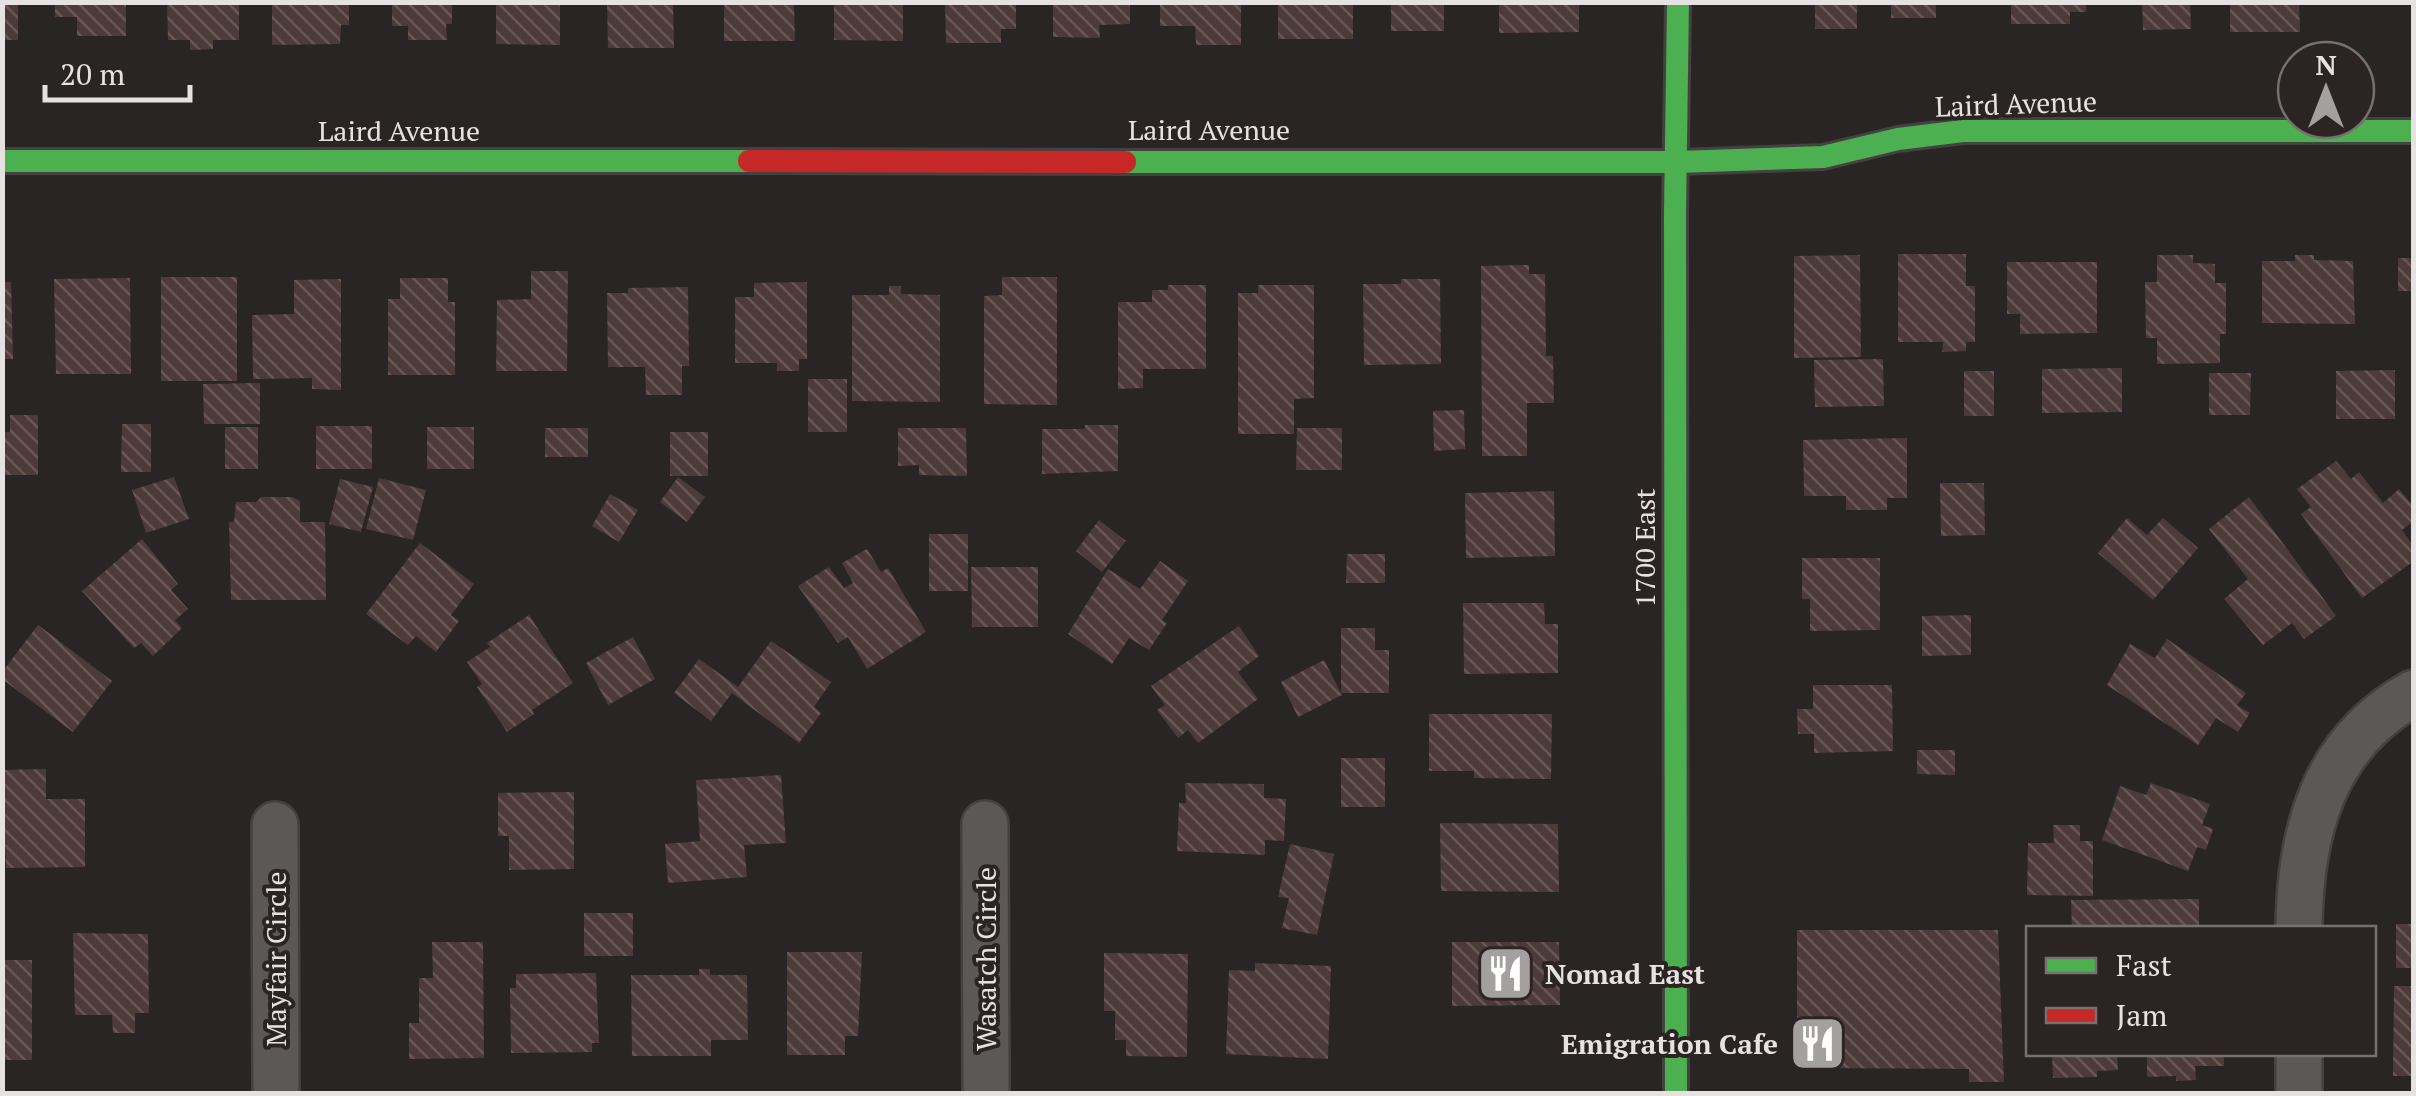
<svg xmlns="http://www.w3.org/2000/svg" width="2416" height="1096" font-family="'PT Serif',serif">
  <defs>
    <pattern id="building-back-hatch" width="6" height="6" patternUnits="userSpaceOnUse" patternTransform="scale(2.5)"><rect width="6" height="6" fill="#4d3b3a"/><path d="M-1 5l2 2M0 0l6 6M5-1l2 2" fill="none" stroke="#675756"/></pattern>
  </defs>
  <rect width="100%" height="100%" fill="#292525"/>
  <g fill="url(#building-back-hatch)">
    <rect x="2" y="2" width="16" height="38"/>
    <path d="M55 2H126V36H77V17H55Z"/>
    <path d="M167 2H239V40H213V49L190 50V40H168Z"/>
    <path d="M272 2H349V25H341L340 44 272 45Z"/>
    <path d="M392 2H452V24H446L447 40H408V26H392Z"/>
    <path d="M496 2H560V45L496 44Z"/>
    <path d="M607 2H673L674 48H608Z"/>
    <path d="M724 2H794L795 41H724Z"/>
    <path d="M834 2H903V41L834 40Z"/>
    <path d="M945 2H1016V29H1001V43H946Z"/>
    <path d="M1053 2H1130V24L1099 25 1100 38 1053 37Z"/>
    <path d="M1160 2H1241V45H1196L1195 26H1160Z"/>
    <rect x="1278" y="2" width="75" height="37"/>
    <rect x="1391" y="2" width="53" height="29"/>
    <path d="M1499 2H1579V32L1499 33Z"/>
    <rect x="1815" y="2" width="42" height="27"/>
    <rect x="1891" y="2" width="45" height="16"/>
    <path d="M2011 2H2086V12H2070V24H2011Z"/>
    <path d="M2142 2H2190L2191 29 2143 30Z"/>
    <path d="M2230 2H2299L2300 32H2230Z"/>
    <path d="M1898 254H1966V286H1975V342H1966V351L1942 352 1943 342H1898Z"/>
    <path d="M1860 255 1861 357 1794 358V256Z"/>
    <path d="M2157 255H2193V263L2215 264V283H2226V334H2220V363L2157 364V338H2146L2145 282H2157Z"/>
    <path d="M2295 255H2314V260L2353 261 2355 324 2262 323V261H2295Z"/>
    <rect x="2398" y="258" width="16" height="33"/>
    <path d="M2007 262H2097V333L2020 334V314H2007Z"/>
    <path d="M1529 265V274H1545L1546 356H1553L1554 403H1527V456H1482L1481 266Z"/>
    <path d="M531 271H568L567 371H496L497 300 531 299Z"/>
    <rect x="161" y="277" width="76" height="104"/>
    <path d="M1002 277H1057V405L984 404V296L1002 295Z"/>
    <path d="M130 278 131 374H56L54 279Z"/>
    <path d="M400 278H448V302H455V375H388V299H400Z"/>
    <path d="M341 279V390L312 389V378L253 379 252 315 294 314V280Z"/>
    <path d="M1401 279H1440L1441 364 1364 365 1363 284H1401Z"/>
    <path d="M2 282H11L13 359H2Z"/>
    <path d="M807 282V359H799V371H777V363H735V297H754V283Z"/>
    <path d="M1168 285H1206V369H1143V388L1118 389V302H1152V290H1168Z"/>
    <path d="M1258 285H1314V398L1294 399V434H1238V293H1258Z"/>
    <path d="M889 286H901V294L940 295V402L852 401V295H889Z"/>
    <path d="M688 287 689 366H682V395H646L645 367H608L607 293H628V288Z"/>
    <path d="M1883 359 1884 406 1815 407 1814 360Z"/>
    <path d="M2122 368V412L2042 413V369Z"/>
    <path d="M2395 370V419H2336V371Z"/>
    <rect x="1964" y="371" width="30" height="45"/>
    <path d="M2209 373H2251L2250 415H2209Z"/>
    <rect x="808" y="379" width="39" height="53"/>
    <path d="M260 383V424H204L203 384Z"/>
    <path d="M1464 410 1465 449 1434 451 1433 411Z"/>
    <path d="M10 415H38V475H2V432H10Z"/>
    <path d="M122 424H151V472H121Z"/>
    <path d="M1085 425H1118V471L1042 474V429H1085Z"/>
    <rect x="316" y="426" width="56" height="43"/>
    <rect x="225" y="427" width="33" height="42"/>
    <rect x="427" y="427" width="47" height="42"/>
    <rect x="545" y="428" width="43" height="29"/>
    <path d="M898 428H966L967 476 919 475V465L898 466Z"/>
    <path d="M1297 428H1342V470H1296Z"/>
    <rect x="670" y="432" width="38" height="44"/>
    <path d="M1907 438V498H1887V510H1846V496H1804L1803 440Z"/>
    <path d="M2336 461 2351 479 2359 472 2383 503 2399 489 2414 507V521L2402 530 2414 547V561L2362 598 2301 514 2311 507 2297 489Z"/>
    <path d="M174 477 189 519 146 533 132 490Z"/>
    <path d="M678 477 705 497 687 522 660 502Z"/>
    <path d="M379 478 426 490 413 540 366 529Z"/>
    <path d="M340 479 373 487 361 532 329 524Z"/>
    <path d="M1940 483H1984L1985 535 1941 536Z"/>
    <path d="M1554 491 1555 556 1466 558 1465 493Z"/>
    <path d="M610 494 638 510 619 542 592 526Z"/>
    <path d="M261 497H292L300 501V522H325L326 600H231L229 522H234L236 502H256Z"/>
    <path d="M2249 497 2336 616 2304 639 2292 623 2263 645 2224 599 2248 579 2209 529Z"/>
    <path d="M2127 518 2147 535 2163 518 2198 548 2153 600 2098 553Z"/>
    <path d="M1099 520 1126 541 1102 572 1076 551Z"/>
    <rect x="929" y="534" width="39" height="57"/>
    <path d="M142 539 178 584 171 590 188 609 175 620 182 628 153 656 141 643 134 648 82 591Z"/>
    <path d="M420 543 474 584 451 615 459 621 436 652 416 636 408 645 366 614Z"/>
    <path d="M867 549 881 572 888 568 926 632 867 669 848 637 838 643 798 586 829 567 844 588 853 583 842 563Z"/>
    <path d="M1347 554H1385V583H1346Z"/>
    <path d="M1802 558H1880V630L1810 631V599H1802Z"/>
    <path d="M1160 561 1188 581 1162 620 1167 623 1149 650 1129 638 1112 664 1068 634 1108 569 1140 589Z"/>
    <path d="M971 567H1038V627H972Z"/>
    <path d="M1463 603H1544L1545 624H1558V673L1464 674Z"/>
    <path d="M529 615 573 683 532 710 534 714 507 732 477 687 482 684 467 662 490 647 487 643Z"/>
    <path d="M1971 615V655L1922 656V616Z"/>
    <path d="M38 625 112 681 73 732 2 679V672Z"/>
    <path d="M1239 626 1259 656 1238 672 1258 699 1198 743 1188 730 1178 738 1157 710 1165 705 1151 686Z"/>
    <path d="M1341 628H1375V650H1389V693H1341Z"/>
    <path d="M633 637 655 679 608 705 586 663Z"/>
    <path d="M2167 639 2246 693 2237 705 2250 713 2238 732 2216 718 2198 745 2107 685 2130 644 2155 658Z"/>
    <path d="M771 641 831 682 814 707 821 713 799 743 732 693 711 721 674 693 699 659 738 687Z"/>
    <path d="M1324 660 1342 695 1298 717 1281 682Z"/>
    <path d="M1813 685H1892L1893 751 1814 753V734H1798L1797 709H1813Z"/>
    <path d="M1429 714H1552L1551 779 1474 778V771H1429Z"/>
    <path d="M1917 750H1955V775L1917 774Z"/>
    <rect x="1341" y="758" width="44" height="49"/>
    <path d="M46 769V799H85V867L6 868 2 770Z"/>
    <path d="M781 775 786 843 744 845 747 877 668 883 665 844 700 841 696 780Z"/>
    <path d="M1185 783 1264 784V798L1286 799 1284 841 1265 840V855L1177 851 1179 803H1186Z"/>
    <path d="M2151 783 2210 804 2202 825 2213 829 2206 850 2197 847 2188 871 2102 840 2120 786 2146 795Z"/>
    <path d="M574 792V869L509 870V836H498V793Z"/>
    <path d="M1440 823 1558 824 1559 892 1441 891Z"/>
    <path d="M2053 825H2080V841H2093V896L2027 895 2028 843H2054Z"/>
    <path d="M1290 844 1334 854 1317 935 1282 928 1289 898 1278 897Z"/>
    <path d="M2199 899V928H2072L2071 900Z"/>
    <rect x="584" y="913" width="49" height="43"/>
    <rect x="2396" y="924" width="18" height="44"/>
    <path d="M1797 930H1998L2004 1082H1969V1069L1813 1068 1797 1049Z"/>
    <path d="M73 933 148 934 149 1013H135V1033H113L112 1015H75Z"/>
    <path d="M432 942H483L484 1058 409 1059V1023H419V978H433Z"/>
    <path d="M1452 942H1559L1560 1005 1452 1006Z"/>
    <path d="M787 952H862L858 1036H845V1055H787Z"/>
    <path d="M1104 953 1188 954 1187 1057 1126 1056V1040H1115V1011H1104Z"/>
    <rect x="2" y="960" width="30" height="100"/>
    <path d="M1255 963 1331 966 1328 1059 1226 1054 1229 970 1255 971Z"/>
    <path d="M699 969H710V975H747L748 1040H711V1056H632L631 975H699Z"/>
    <path d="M596 973 599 1043H592V1052L511 1053 510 988H516V974Z"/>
    <path d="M2394 986H2414V1076H2393Z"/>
    <path d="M2052 1054H2117L2118 1070 2097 1071V1077L2053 1078Z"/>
    <path d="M2147 1054H2224V1066H2195L2196 1080 2176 1081V1076L2147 1077Z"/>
  </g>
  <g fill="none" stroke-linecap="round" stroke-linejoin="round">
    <defs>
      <g id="street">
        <path d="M985 824 986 1094"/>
        <path d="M275 825 276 1094"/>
        <path d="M2299 928C2300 832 2323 743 2414 693"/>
        <path d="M2299 1094V1054"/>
      </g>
      <g id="fast">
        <path d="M2 161H749"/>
        <path d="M1125 162H1677L1823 157 1898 139 1963 131H2414"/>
        <path d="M1676 1094 1675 214 1678 2"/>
      </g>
      <path id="jam" d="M749 161 1125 162"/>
    </defs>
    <use href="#street" stroke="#454141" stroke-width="50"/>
    <use href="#fast" stroke="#454141" stroke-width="28"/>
    <use href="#jam" stroke="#454141" stroke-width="28"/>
    <use href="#street" stroke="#5b5857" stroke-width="45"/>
    <use href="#fast" stroke="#4caf50" stroke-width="22"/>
    <use href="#jam" stroke="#c62828" stroke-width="22"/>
  </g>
  <defs>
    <symbol id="restaurant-square" viewBox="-11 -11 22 22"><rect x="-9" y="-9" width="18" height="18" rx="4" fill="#a4a0a0" stroke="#2b2423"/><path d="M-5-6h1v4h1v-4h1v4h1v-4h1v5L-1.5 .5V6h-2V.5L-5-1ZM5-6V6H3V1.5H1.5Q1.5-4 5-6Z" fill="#fff"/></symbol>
  </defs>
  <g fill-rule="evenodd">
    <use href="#restaurant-square" x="1474" y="942" width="63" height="63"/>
    <use href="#restaurant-square" x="1786" y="1012" width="63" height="63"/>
  </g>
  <g text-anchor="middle" stroke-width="8" stroke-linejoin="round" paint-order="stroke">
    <g font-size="28" fill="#e7e2e2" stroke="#2b2423">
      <text transform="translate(2016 104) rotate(-2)" y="10">Laird Avenue</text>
      <text x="1209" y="140">Laird Avenue</text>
      <text x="399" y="141">Laird Avenue</text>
      <text transform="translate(1645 548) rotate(-90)" y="10">1700 East</text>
      <text transform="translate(276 959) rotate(-90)" y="10">Mayfair Circle</text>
      <text transform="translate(986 959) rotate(-90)" y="10">Wasatch Circle</text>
    </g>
    <g font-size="28" font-weight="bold" fill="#e7e2e2" stroke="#2b2423" text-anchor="start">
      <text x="1545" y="984">Nomad East</text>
      <text x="1778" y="1054" text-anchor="end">Emigration Cafe</text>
    </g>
  </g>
  <rect width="2416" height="1096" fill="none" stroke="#e7e2e2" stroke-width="10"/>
  <rect x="2026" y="926" width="350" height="130" fill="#2b2423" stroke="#76706f" stroke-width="2.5"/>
  <rect x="2046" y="958" width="50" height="15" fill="#4caf50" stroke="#76706f" stroke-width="2.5"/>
  <text x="2116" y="976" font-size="30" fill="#e7e2e2">Fast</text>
  <rect x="2046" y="1008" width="50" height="15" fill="#c62828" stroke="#76706f" stroke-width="2.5"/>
  <text x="2116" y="1026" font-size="30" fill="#e7e2e2">Jam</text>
  <g transform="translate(2326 90)"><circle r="48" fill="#2b2423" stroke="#76706f" stroke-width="2.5"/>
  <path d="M0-8L18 38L0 25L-18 38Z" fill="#a4a0a0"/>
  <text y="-15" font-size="28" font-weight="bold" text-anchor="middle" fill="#e7e2e2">N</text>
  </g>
  <path d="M45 85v15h145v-15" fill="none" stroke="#e7e2e2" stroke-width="5"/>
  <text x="60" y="85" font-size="30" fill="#e7e2e2" stroke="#2b2423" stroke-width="8" paint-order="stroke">20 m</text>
</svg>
